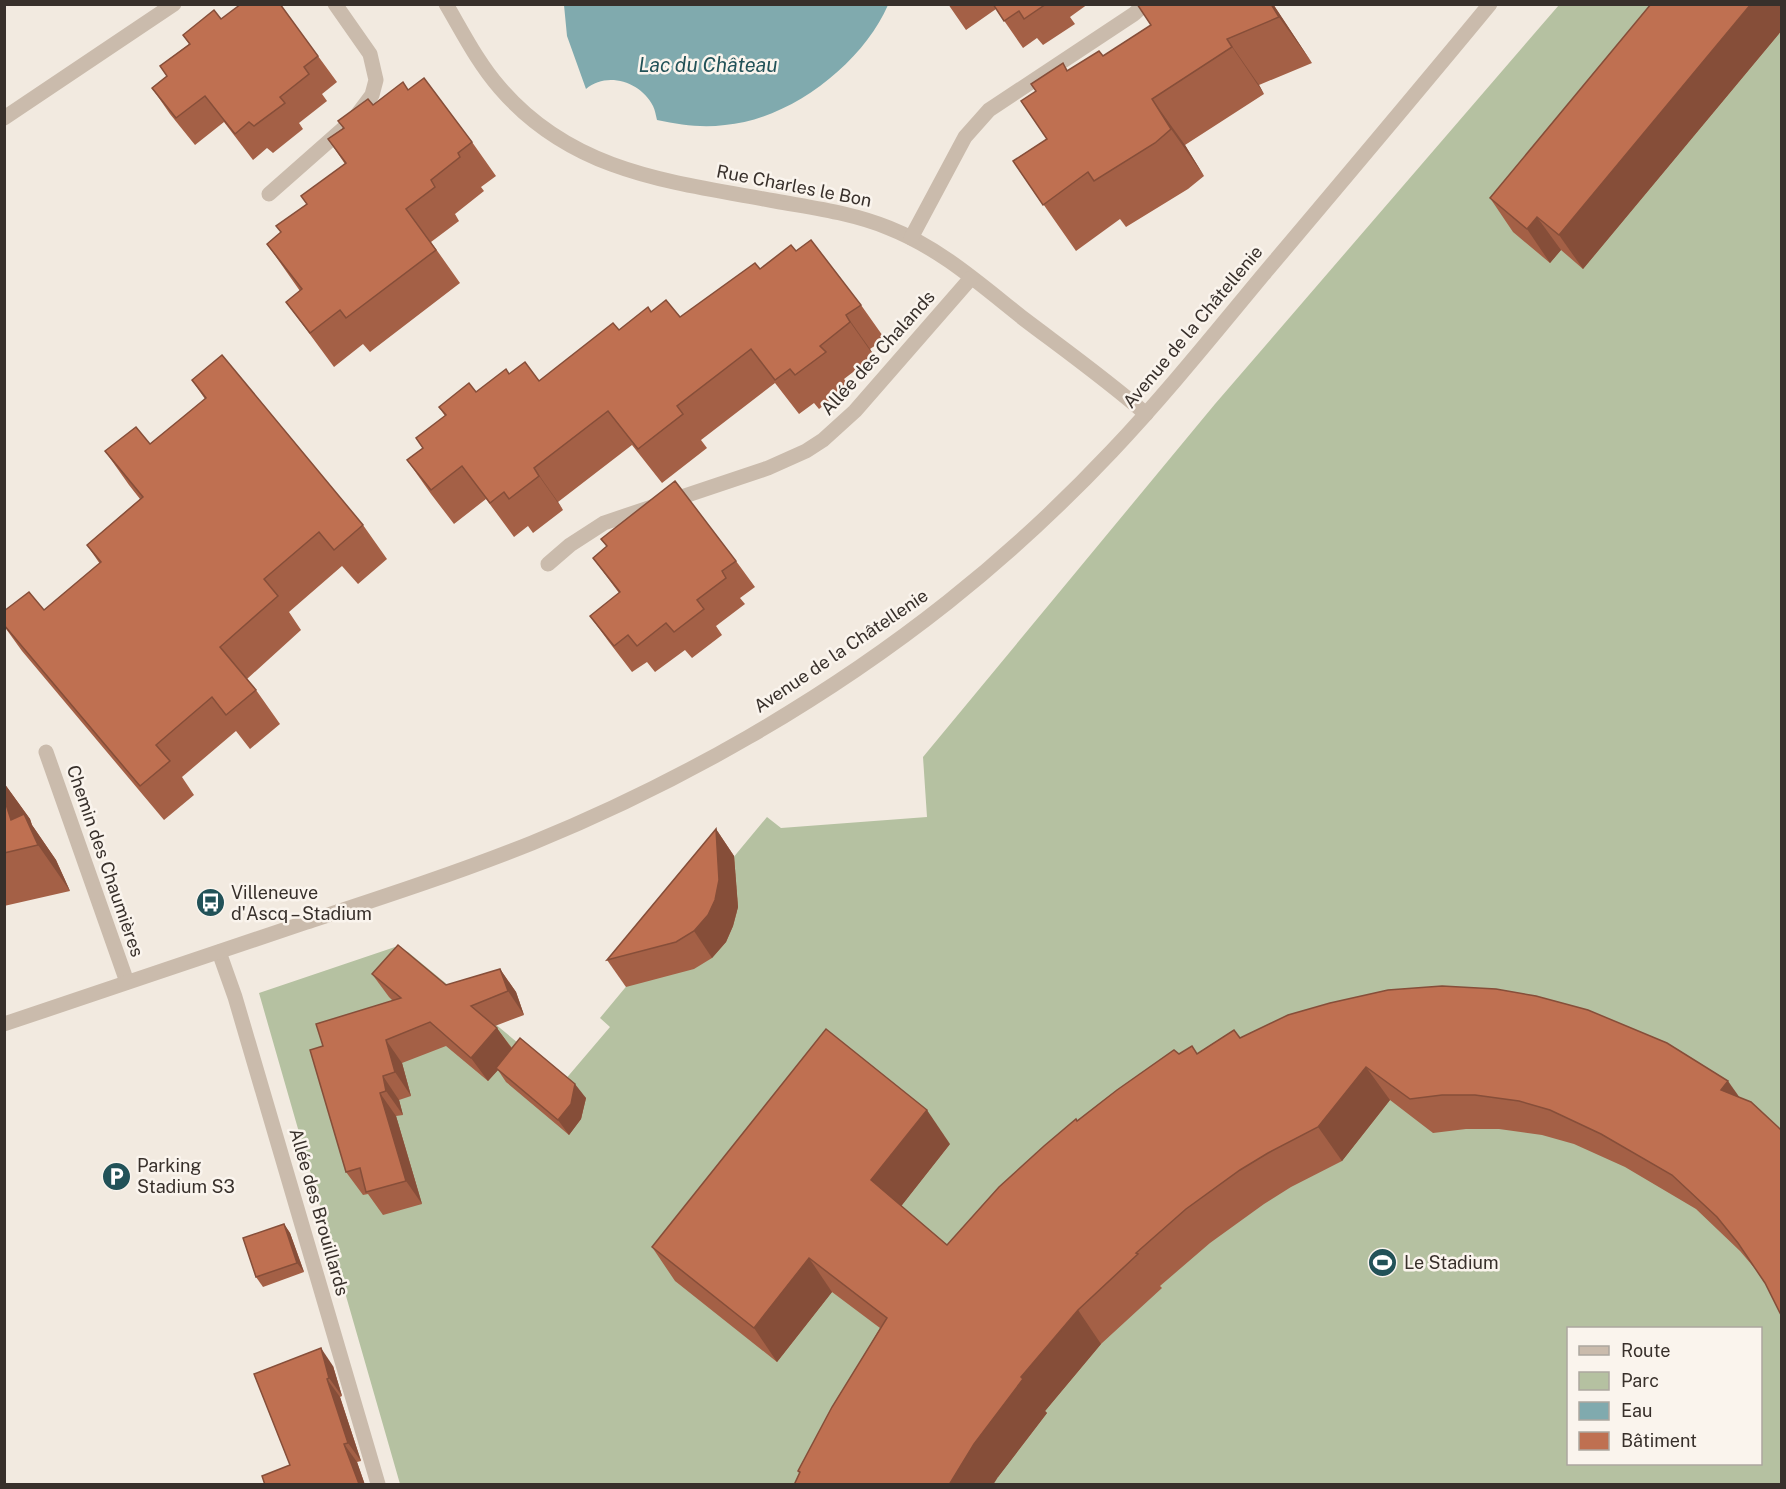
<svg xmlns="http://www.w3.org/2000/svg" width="1786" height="1489" font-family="'Public Sans',sans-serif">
  <rect width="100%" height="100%" fill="#f2eae0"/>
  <path fill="#b5c1a1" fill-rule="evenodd" d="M1559 5H1781V1484H400L259 993 395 947 408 952 564 1081 610 1027 600 1018 767 817 781 828 927 817 923 757 1215 404ZM1568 1328H1760V1464H1568Z"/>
  <path fill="#80aaae" d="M564 5V4L888 5C863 63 790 120 725 125 702 128 681 125 657 120 656 116 655 110 653 106 641 82 607 71 586 89L567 36Z"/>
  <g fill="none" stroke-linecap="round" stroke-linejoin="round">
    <g stroke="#cabbac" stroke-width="15">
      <path d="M446 4C463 33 478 63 500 88 573 173 672 182 775 201 813 208 853 213 889 228 940 248 981 285 1024 319 1065 350 1107 380 1146 414"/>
      <path d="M4 118 174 4"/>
      <path d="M269 194 354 119 372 95 376 80 370 54 335 4"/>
      <path d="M911 238 965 137 989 110 1134 14 1145 4"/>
      <path d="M548 564 570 545 604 523 768 468 806 451 823 440 855 411 971 278"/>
      <path d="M46 752 127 982"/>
      <path d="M219 952 235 997 378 1484"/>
      <path d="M4 1024C104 990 204 957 304 923 380 898 457 873 532 843 679 783 823 701 948 602 1006 556 1062 504 1112 451 1165 395 1214 334 1263 275 1339 185 1415 95 1490 4"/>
    </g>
  </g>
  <g fill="#a46046">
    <path d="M948 4H1088L1070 17 1075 24 1043 45 1037 38 1023 48 996 9 966 30Z"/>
    <path d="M1273 4 1312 63 1259 85 1264 94 1185 145 1204 176 1188 189 1126 227 1120 219 1076 251 1013 161 1047 139 1036 91 1063 63 1068 71 1103 56 1151 25Z"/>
    <path d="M1782 4V30L1583 269 1561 250 1550 263 1513 232 1490 198Z"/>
    <path d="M221 19 318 56 337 82 322 94 327 101 299 123 303 129 273 153 267 148 253 160 224 122 195 145 170 114 152 88 167 76 160 66 189 44 183 35Z"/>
    <path d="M408 90 472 142 496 176 481 187 484 191 455 214 459 221 431 242 460 283 370 352 363 344 334 367 286 302 300 291 267 244 281 233 345 164 328 139 343 128 338 121Z"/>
    <path d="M796 251 861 305 885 339 870 349 874 356 844 379 849 386 819 409 814 403 799 414 775 383 701 440 707 448 662 483 632 445 558 502 563 510 533 533 528 526 514 537 486 499 454 524 431 494 407 460 423 448 445 416 439 407 476 392 509 374 539 381 619 330 651 312 680 317 760 269Z"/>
    <path d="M192 380 363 525 387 559 358 584 342 566 289 612 301 630 247 679 256 690 280 724 250 749 236 731 182 777 194 795 164 820 22 651 4 626V611L44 610 100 564 87 545 140 499 129 485 105 451 150 444 205 399Z"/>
    <path d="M601 539 736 561 755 587 740 598 745 604 716 626 722 635 692 658 685 650 655 672 647 662 632 672 609 642 590 616 619 593 593 558 607 547Z"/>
    <path d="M4 783 30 819 32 825 56 860 70 891 4 906Z"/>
    <path d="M716 829 734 856 738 907 733 926 726 942 712 958 694 969 626 987 607 960Z"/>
    <path d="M500 969 516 992 524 1015 495 1026 512 1048 586 1098 581 1119 569 1135 506 1082 498 1070 488 1081 446 1046 402 1063 411 1096 399 1100 403 1115 396 1116 422 1204 383 1215 368 1194 363 1195 346 1172 323 1046 393 1001 389 997 372 974 446 985Z"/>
    <path d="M1588 1010 1765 1283 1757 1271 1740 1251 1696 1209 1625 1167 1574 1144 1542 1135 1499 1129H1466L1433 1133 1390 1100 1342 1161 1291 1187 1264 1204 1210 1243 1160 1286 1162 1288 1101 1344 1045 1411 1047 1413 998 1477 799 1473 798 1471 880 1328 832 1292 777 1362 675 1281 652 1247 950 1144 901 1206 947 1245 1077 1121 1179 1054 1198 1053 1234 1030 1240 1038Z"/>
    <path d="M284 1224 290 1233 304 1272 263 1287 256 1277Z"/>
    <path d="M333 1366 342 1396 340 1397 361 1461 357 1462 365 1485H265L290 1465 254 1374Z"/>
  </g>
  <g fill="#864e39">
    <path d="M1271 4H1273L1312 63 1279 17Z"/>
    <path d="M1751 4H1782V30L1583 269 1559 235Z"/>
    <path d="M1227 39 1259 85 1264 94 1232 47Z"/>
    <path d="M1152 99 1185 145 1204 176 1171 129Z"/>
    <path d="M1537 217 1561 250 1550 263 1527 229Z"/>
    <path d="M846 315 870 349 874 356 850 322Z"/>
    <path d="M534 468 558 502 563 510 539 476Z"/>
    <path d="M4 783 30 819 32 825 56 860 70 891 38 845 11 820 4 798Z"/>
    <path d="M716 829 734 856 738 907 733 926 726 942 712 958 694 931Z"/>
    <path d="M500 969 516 992 524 1015 508 991Z"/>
    <path d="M497 1028 514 1052 496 1068 498 1070 488 1081 471 1058Z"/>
    <path d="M386 1040 402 1063 411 1096 395 1072Z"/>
    <path d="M1366 1067 1390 1100 1342 1161 1318 1127Z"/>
    <path d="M383 1076 399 1100 403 1115 386 1091Z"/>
    <path d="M1728 1081 1752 1115 1721 1090Z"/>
    <path d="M575 1084 586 1098 581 1119 569 1135 558 1120Z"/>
    <path d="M380 1093 396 1116 422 1204 406 1181Z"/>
    <path d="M927 1110 950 1144 895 1214 871 1180Z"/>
    <path d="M284 1224 290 1233 304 1272 297 1263Z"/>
    <path d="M809 1258 832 1292 777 1362 754 1328Z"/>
    <path d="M1078 1310 1101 1344 1045 1411 1047 1413 998 1477 993 1485H949L974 1444 1021 1377Z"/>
    <path d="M321 1348 333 1366 342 1396 329 1378Z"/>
    <path d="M327 1379 340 1397 361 1461 348 1443Z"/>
    <path d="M344 1444 357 1462 365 1485H359Z"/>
  </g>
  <g fill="#bf7051" stroke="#864e39" stroke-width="1.5">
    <path d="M241 4H280L318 56 304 67 309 74 280 97 285 103 254 126 249 122 235 134 205 96 176 118 152 88 167 76 160 66 190 44 183 35 214 10 221 19Z"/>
    <path d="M993 4H1046L1024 19 1019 11 1004 21Z"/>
    <path d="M1137 4H1271L1279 17 1227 39 1232 47 1152 99 1171 129 1155 143 1094 181 1088 172 1043 205 1013 161 1047 139 1021 101 1036 91 1031 84 1063 63 1067 71 1099 51 1103 56 1151 25Z"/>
    <path d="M1651 4H1751L1559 235 1537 217 1527 229 1490 198Z"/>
    <path d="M424 78 472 142 458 153 460 157 431 180 435 187 406 209 436 250 346 318 340 310 310 333 286 302 302 289 267 244 281 232 276 226 307 204 301 196 346 163 328 139 344 128 338 121 368 99 373 105 403 82 408 90Z"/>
    <path d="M811 240 861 305 846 315 850 322 820 346 826 352 795 375 790 369 775 380 751 349 677 406 683 414 638 449 608 411 534 468 539 476 509 499 504 492 490 503 462 466 431 490 407 460 423 448 416 438 446 415 439 407 469 383 476 392 506 369 509 374 525 362 539 381 613 323 619 330 648 307 651 312 666 300 680 317 755 263 760 269 791 245 796 251Z"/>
    <path d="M222 355 363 525 334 550 319 532 264 579 278 596 220 647 256 690 226 715 212 697 156 745 170 761 140 786 4 625V611L29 592 44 610 101 562 87 545 143 497 105 451 136 427 150 444 183 417 206 398 192 380Z"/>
    <path d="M675 481 736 561 722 571 726 578 697 600 704 609 674 632 666 623 637 646 628 635 614 646 590 616 620 592 593 558 607 546 601 539Z"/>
    <path d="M4 798 11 820 24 814 38 845 4 853Z"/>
    <path d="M716 829 719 880 715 900 708 915 694 931 676 942 607 960Z"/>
    <path d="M398 945 446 985 500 969 508 991 471 1006 497 1028 471 1058 430 1022 386 1040 395 1072 383 1076 386 1091 380 1093 406 1181 366 1192 360 1168 346 1172 310 1050 323 1046 316 1024 401 998 372 974Z"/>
    <path d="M1442 986 1496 989 1536 996 1588 1010 1667 1043 1728 1081 1721 1090 1751 1102 1778 1127 1782 1131V1317L1765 1283 1738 1243 1717 1217 1672 1175 1601 1134 1550 1110 1519 1101 1475 1095H1442L1410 1099 1366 1067 1318 1127 1268 1153 1240 1170 1186 1209 1136 1253 1138 1254 1078 1310 1021 1377 1023 1379 974 1444 949 1485H794L800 1472 798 1471 832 1407 887 1318 809 1258 754 1328 652 1247 826 1029 927 1110 871 1180 947 1245 999 1187 1044 1146 1076 1119 1077 1121 1117 1090 1174 1050 1179 1054 1192 1046 1197 1054 1234 1030 1240 1038 1288 1015 1330 1003 1388 990Z"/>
    <path d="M520 1038 575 1084 571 1104 558 1120 496 1068Z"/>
    <path d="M284 1224 297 1263 256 1277 243 1238Z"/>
    <path d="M321 1348 329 1378 327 1379 348 1443 344 1444 359 1484 265 1485 262 1476 290 1465 254 1374Z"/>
  </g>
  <defs>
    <symbol id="bus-disc" viewBox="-11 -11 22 22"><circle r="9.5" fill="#225258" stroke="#faf4ed"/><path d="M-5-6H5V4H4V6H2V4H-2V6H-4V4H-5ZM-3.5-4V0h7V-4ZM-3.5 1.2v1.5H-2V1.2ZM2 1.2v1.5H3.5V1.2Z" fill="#fff"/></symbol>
    <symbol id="parking-disc" viewBox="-11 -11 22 22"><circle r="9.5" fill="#225258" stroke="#faf4ed"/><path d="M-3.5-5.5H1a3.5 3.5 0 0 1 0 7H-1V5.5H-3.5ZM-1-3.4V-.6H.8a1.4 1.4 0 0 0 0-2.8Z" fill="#fff"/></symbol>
    <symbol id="stadium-disc" viewBox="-11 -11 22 22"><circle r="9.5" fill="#225258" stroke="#faf4ed"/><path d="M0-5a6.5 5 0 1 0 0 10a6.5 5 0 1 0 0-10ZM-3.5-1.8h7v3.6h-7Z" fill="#fff"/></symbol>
  </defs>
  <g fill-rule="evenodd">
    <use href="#bus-disc" x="194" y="886" width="33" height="33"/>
    <use href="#parking-disc" x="100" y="1160" width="33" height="33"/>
    <use href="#stadium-disc" x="1366" y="1246" width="33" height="33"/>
  </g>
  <g text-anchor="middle" stroke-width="5" stroke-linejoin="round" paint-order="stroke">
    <g font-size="18" fill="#38302b" stroke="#faf4ed">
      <text transform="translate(794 186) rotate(11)" y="6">Rue Charles le Bon</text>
      <text transform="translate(1193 327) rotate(-50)" y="6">Avenue de la Châtellenie</text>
      <text transform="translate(878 353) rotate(-48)" y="6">Allée des Chalands</text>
      <text transform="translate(841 651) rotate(-34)" y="6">Avenue de la Châtellenie</text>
      <text transform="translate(105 861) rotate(71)" y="6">Chemin des Chaumières</text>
      <text transform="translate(319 1212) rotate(74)" y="6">Allée des Brouillards</text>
    </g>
    <g font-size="18" fill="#38302b" stroke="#faf4ed" text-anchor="start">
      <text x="231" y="899">Villeneuve<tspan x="231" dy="21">d'Ascq – Stadium</tspan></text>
      <text x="137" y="1172">Parking<tspan x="137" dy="21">Stadium S3</tspan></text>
      <text x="1404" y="1269">Le Stadium</text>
    </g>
    <g font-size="20" font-style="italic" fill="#225258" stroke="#faf4ed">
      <text x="708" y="72">Lac du Château</text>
    </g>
  </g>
  <rect width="1786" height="1489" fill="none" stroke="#38302b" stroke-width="12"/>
  <rect x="1567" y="1327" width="195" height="138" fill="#faf4ed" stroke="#aca69f" stroke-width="1.5"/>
  <rect x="1579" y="1346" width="30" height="9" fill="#cabbac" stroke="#aca69f" stroke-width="1.5"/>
  <text x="1621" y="1357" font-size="18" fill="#38302b">Route</text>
  <rect x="1579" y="1372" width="30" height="18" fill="#b5c1a1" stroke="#aca69f" stroke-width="1.5"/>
  <text x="1621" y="1387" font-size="18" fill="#38302b">Parc</text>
  <rect x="1579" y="1402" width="30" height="18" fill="#80aaae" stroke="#aca69f" stroke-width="1.5"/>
  <text x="1621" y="1417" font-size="18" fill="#38302b">Eau</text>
  <rect x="1579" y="1432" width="30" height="18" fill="#bf7051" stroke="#aca69f" stroke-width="1.5"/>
  <text x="1621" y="1447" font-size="18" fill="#38302b">Bâtiment</text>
</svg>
